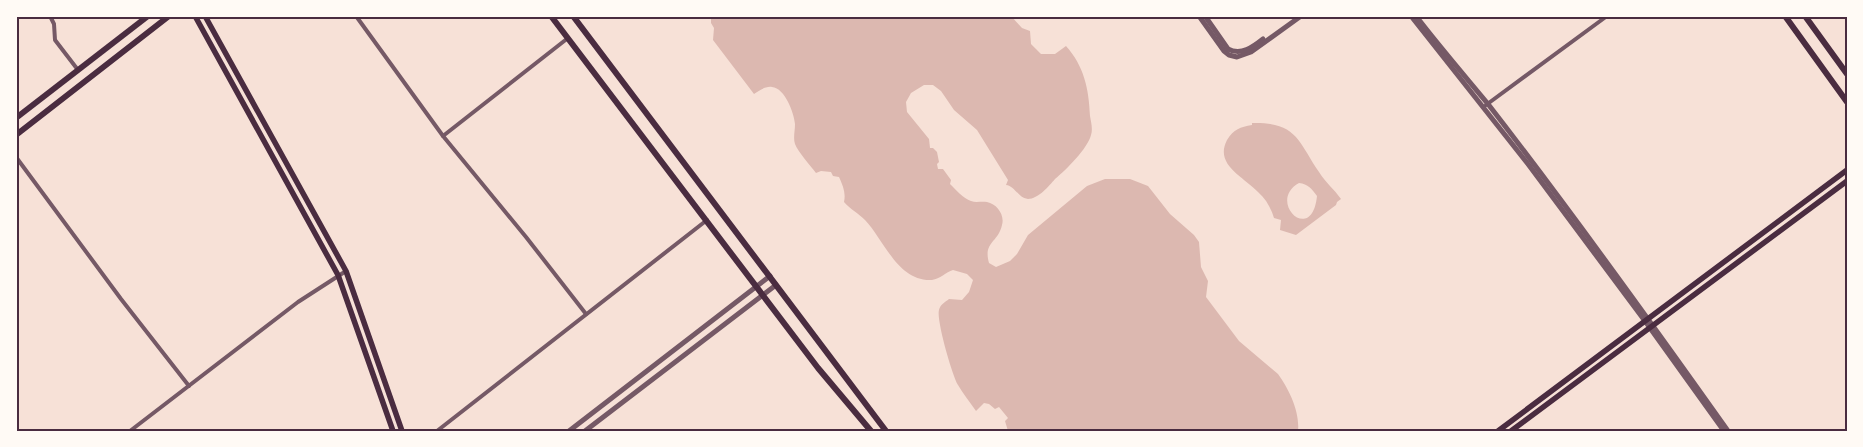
<svg xmlns="http://www.w3.org/2000/svg" width="1863" height="447" font-family="'Fira Sans Condensed',sans-serif">
  <rect width="100%" height="100%" fill="#f7e1d7"/>
  <g fill="#dcb8b0" fill-rule="evenodd">
    <path d="M708 16H1011L1022 28 1030 31 1031 44 1041 54H1055L1066 46C1084 66 1089 89 1090 116 1091 122 1093 129 1091 135 1088 148 1066 170 1055 179 1049 186 1038 199 1028 199 1018 198 1015 186 1006 185L1008 180 977 130 954 110 941 91 933 85H924L911 93 906 102 907 112 929 139 930 148H933L937 152 939 162 937 164 938 169H943L951 180 950 184C956 190 963 198 971 201 976 203 981 201 987 202 997 204 1005 215 1002 225 998 243 983 242 989 263L996 267 1010 261 1017 254 1028 235 1087 186 1105 179H1130L1148 186 1170 214 1194 235 1199 242 1201 267 1208 281 1206 297 1239 341 1278 374C1289 389 1300 412 1298 431H1008L1005 421 1008 418 999 407 995 409 989 404 984 403 976 411C970 402 963 394 958 385 952 375 936 319 939 310 940 305 945 302 949 299L962 300 969 292 973 280 967 274 953 270C946 272 940 279 932 280 898 282 884 240 865 220 858 213 850 209 844 202 846 193 843 186 839 177L833 176 831 172 821 171 816 173C810 165 798 152 795 144 793 138 795 131 795 124 794 113 785 88 772 87 765 86 759 91 754 94L713 40 714 28 711 23V19Z"/>
    <path d="M1252 123C1297 122 1298 141 1319 172 1326 183 1334 189 1341 199L1337 202 1336 205 1296 235 1280 230 1281 220 1274 218C1271 208 1266 199 1258 192 1244 177 1214 165 1227 140 1234 129 1240 127 1252 125ZM1299 183C1308 184 1312 189 1317 196 1312 246 1266 201 1299 183Z"/>
  </g>
  <g fill="none" stroke-linecap="round" stroke-linejoin="round">
    <g stroke="#755966" stroke-width="4">
      <path d="M50 16 54 24 55 40 78 70"/>
      <path d="M356 16 443 136 526 237 586 314"/>
      <path d="M1486 105 1607 16"/>
      <path d="M443 136 568 38"/>
      <path d="M16 157 121 299 189 386"/>
      <path d="M130 431 298 302 346 271"/>
      <path d="M437 431 707 220"/>
    </g>
    <g stroke="#755966" stroke-width="5">
      <path d="M1199 16 1224 51 1229 55 1237 57 1251 52 1301 16"/>
      <path d="M1205 16 1228 49C1241 56 1253 47 1263 39"/>
      <path d="M1411 16 1528 164 1645 321 1724 431"/>
      <path d="M1416 16C1439 46 1464 75 1488 104 1571 211 1650 321 1728 431"/>
      <path d="M569 431 770 276"/>
      <path d="M585 431 776 285"/>
    </g>
    <g stroke="#4a2c40" stroke-width="5.5">
      <path d="M195 16 338 275 393 431"/>
      <path d="M205 16 346 271 402 431"/>
      <path d="M1498 431 1847 170"/>
      <path d="M1511 431 1847 181"/>
    </g>
    <g stroke="#4a2c40" stroke-width="6">
      <path d="M551 16 818 368 871 431"/>
      <path d="M573 16 886 431"/>
      <path d="M1785 16 1847 102"/>
      <path d="M1805 16 1847 74"/>
      <path d="M16 118 148 16"/>
      <path d="M16 135 169 16"/>
    </g>
  </g>
  <rect width="1863" height="447" fill="none" stroke="#fffaf5" stroke-width="35"/>
  <rect x="18" y="18" width="1828" height="412" fill="none" stroke="#4a2c40" stroke-width="2"/>
</svg>
